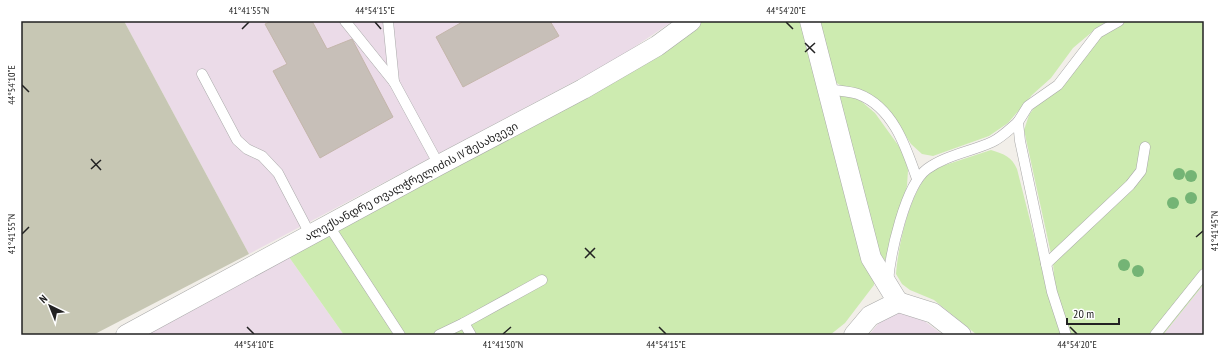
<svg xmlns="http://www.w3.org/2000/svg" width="1225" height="356" font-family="'PT Sans Narrow','Noto Sans Georgian',sans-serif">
  <rect width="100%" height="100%" fill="#f2efe9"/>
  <g fill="#ebdbe8">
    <path d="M124 21H673L615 60 249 254Z"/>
    <path d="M289 257 344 335H146Z"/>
    <path d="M1204 284V335H1163Z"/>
    <path d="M899 311 923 320 943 335H869L882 319Z"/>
  </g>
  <path fill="#c7c7b4" d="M21 21H124L249 254 93 335H21Z"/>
  <g fill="#cdebb0">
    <path d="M701 21H806L874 277V285L845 323 830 335H344L289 257 686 32Z"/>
    <path d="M819 21H1108L1098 27 1073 48 1051 78 1032 95 1008 123 989 136 933 156 922 154 911 144 893 116 878 100 859 89 843 87 832 80Z"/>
    <path d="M1125 21H1204V284L1163 335H1070L1055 288 1053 263 1024 130 1029 115 1039 101 1104 34Z"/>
    <path d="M839 95 855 96 875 113 903 152 908 170 907 186 885 261 879 252Z"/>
    <path d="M991 150C1004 154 1012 157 1017 169L1051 303 1062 335H977L934 300 910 290 902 284 896 274C898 247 911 182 936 168Z"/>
  </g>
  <g fill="#c7bfb8" stroke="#c4b6ab">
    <path d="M272 21H312L327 49 352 39 393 117 320 158 273 71 287 64 265 24Z"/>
    <path d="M464 21H550L559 36 463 87 436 37Z"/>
  </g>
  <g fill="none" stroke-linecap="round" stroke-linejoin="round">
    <defs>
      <g id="service">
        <path d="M345 21 394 82"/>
        <path d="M388 21 394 82 439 165"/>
        <path d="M202 74 237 140 247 149 262 156 278 173 311 236"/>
        <path d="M828 89C838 91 849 91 858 94 893 107 906 147 917 179"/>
        <path d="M329 226 400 335"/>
        <path d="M1046 264 1130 185 1141 171 1145 147"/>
        <path d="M888 282C890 255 905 185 927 169 946 155 970 152 992 142 1001 138 1010 129 1018 122"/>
        <path d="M464 323 542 280"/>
        <path d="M439 335 464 323 471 335"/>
        <path d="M1066 335 1052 292 1020 141 1018 122 1028 106 1058 85 1098 33 1119 21"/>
        <path d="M1155 335 1204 274"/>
      </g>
      <g id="minor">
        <path d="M810 21 871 258 898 302"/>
        <path d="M126 335 439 165 583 89 657 46 691 21"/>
        <path d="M854 335 870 316 898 302 933 313 961 335"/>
      </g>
    </defs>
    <use href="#service" stroke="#a9a9a9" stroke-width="11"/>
    <use href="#minor" stroke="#a9a9a9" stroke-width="21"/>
    <use href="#service" stroke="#fff" stroke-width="10"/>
    <use href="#minor" stroke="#fff" stroke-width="20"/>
  </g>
  <g fill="#74b475">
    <circle cx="1179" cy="174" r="6"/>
    <circle cx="1191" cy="176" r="6"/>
    <circle cx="1191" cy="198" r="6"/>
    <circle cx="1173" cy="203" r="6"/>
    <circle cx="1124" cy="265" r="6"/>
    <circle cx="1138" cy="271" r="6"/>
  </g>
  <path fill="none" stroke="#222" stroke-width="1.5" d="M375 22 381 29M786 22 793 29M242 29 249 22M805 43 815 53M805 52 815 43M22 85 29 92M91 159 101 170M91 169 101 160M22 234 29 227M1196 237 1203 231M585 248 595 258M585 258 595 248M247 327 254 334M659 327 666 334M1070 327 1077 334M503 334 511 327"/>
  <g text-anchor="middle" stroke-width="3" stroke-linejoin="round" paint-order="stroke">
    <g font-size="11" fill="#222" stroke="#fff">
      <text transform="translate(411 181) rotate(-28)" y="4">ალექსანდრე თვალჭრელიძის IV შესახვევი</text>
    </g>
  </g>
  <rect width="1225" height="356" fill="none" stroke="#ffffff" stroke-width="44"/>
  <g transform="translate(50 306) rotate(317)" stroke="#ffffff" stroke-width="3" paint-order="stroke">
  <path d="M0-3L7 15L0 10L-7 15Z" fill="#222222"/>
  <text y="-6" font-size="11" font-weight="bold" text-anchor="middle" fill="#222222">N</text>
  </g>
  <path d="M1067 318v6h52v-6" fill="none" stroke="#222222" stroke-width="2"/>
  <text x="1073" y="318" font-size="12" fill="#222222" stroke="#ffffff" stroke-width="3" paint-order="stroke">20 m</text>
  <rect x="22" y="22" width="1181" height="312" fill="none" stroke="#222" stroke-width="1.5"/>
  <g font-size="10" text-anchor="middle" fill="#222">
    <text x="249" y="14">41°41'55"N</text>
    <text x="375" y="14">44°54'15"E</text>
    <text x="786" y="14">44°54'20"E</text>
    <text transform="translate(11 85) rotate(-90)" y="4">44°54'10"E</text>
    <text transform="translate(1214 231) rotate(-90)" y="4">41°41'45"N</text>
    <text transform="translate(11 234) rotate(-90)" y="4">41°41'55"N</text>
    <text x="254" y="348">44°54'10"E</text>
    <text x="503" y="348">41°41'50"N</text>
    <text x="666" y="348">44°54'15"E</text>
    <text x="1077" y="348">44°54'20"E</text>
  </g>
</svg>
